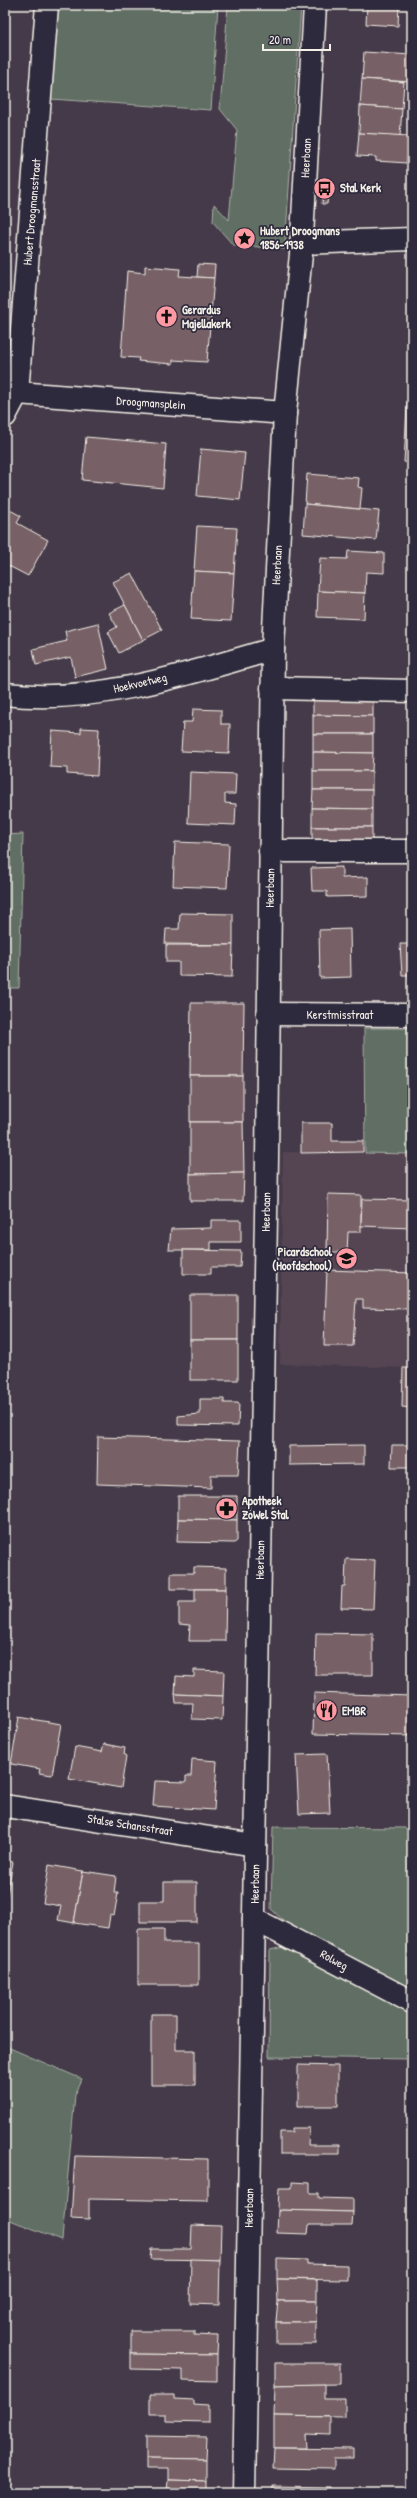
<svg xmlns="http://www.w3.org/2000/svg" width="417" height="2498" font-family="'Patrick Hand',sans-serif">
  <rect width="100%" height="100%" fill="#453a49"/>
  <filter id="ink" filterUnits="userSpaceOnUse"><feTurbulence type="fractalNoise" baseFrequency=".025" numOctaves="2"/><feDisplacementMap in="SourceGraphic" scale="8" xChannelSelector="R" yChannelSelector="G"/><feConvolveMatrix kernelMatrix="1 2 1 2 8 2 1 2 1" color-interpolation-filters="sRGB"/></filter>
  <g filter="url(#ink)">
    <path fill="#544552" d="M283 1152 412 1154V1368L280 1364Z"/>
    <g fill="#606e63" stroke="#aab0a6">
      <path d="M58 5H218L211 110 51 99Z"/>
      <path d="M228 5H301L285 249 233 245 213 222 214 204 229 220 237 130 220 109Z"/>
      <path d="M23 834 19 988H5V835Z"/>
      <path d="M364 1028H412V1154L365 1153Z"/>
      <path d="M273 1827 412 1828V1991L285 1922 271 1909Z"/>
      <path d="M284 1947 307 1957 412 2014V2059L269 2057 270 1950Z"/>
      <path d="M5 2046 82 2079 75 2095 62 2240 5 2218Z"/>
    </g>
    <g fill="#776066" stroke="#f4f1e8">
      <path d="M367 5H399L398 26 366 24Z"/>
      <path d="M364 52 412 55V82L362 79Z"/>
      <path d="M362 79 404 82 402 109 360 106Z"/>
      <path d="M360 106 402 109 400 136 359 133Z"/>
      <path d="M359 133 409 136 407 163 376 161V157L357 156Z"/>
      <path d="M323 194 328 195 327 204H322Z"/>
      <path d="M198 264 215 265 214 278 197 277Z"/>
      <path d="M145 266 180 269 179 276 214 278 207 362 173 360V364L138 361 139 358 121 357 127 271 145 273Z"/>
      <path d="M408 388 412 389V463L404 462Z"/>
      <path d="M86 437 166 444 163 488 82 480Z"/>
      <path d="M201 449 245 453 240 500 197 496Z"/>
      <path d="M307 474 359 478 358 487 362 488 360 509 305 504Z"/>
      <path d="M305 504 379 511 376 540 303 534Z"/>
      <path d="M8 509 21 516 17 523 48 540 28 576 5 564V515Z"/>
      <path d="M197 526 237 528 234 573 194 571Z"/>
      <path d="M348 551 384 553V573L366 572 365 593 318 591 320 558 347 559Z"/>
      <path d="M194 571 234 573 231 621 191 619Z"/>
      <path d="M132 573 162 630 143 640 113 582Z"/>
      <path d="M318 591 365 593 364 619 317 617Z"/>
      <path d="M125 605 143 640 119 653 108 632 117 627 109 613Z"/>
      <path d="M98 623 108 669 75 677 71 657 36 665 33 649 67 641 65 631Z"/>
      <path d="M313 696 373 697V716L313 715Z"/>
      <path d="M193 709 221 710V724H230L229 753 181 751 183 722H192Z"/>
      <path d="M313 715 373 716V734H313Z"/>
      <path d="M81 728 99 729 97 776 67 774V768L50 767 52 731 81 733Z"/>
      <path d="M313 734H373V753L313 752Z"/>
      <path d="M313 752 373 753 372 771H313Z"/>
      <rect x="313" y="771" width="59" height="19"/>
      <path d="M190 772 236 774 235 794H225V803L236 804 235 825 188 823Z"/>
      <path d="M313 790H372V809L312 808Z"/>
      <path d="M312 808 372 809V827H312Z"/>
      <path d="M312 827H372V846L312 845Z"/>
      <path d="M175 842 229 844 227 888 173 886Z"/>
      <path d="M342 867V878L368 877V896L327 897V891H312L311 868Z"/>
      <path d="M180 913 233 914V945L165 944 166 929H179Z"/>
      <path d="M350 929 351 977 320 978 319 930Z"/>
      <path d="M400 944H412V975H402Z"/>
      <path d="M166 945H233L232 977 179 976V962H166Z"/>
      <path d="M191 1003H244L243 1076H190Z"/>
      <rect x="190" y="1076" width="53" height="46"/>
      <path d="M190 1122H243L244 1173 190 1174Z"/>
      <path d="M301 1123H332V1141H363V1152L301 1153Z"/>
      <path d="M244 1173 243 1201H190V1174Z"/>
      <path d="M328 1194 361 1195V1232H348L347 1252H327Z"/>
      <path d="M362 1199 412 1200V1228L361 1226Z"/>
      <path d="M211 1220H241V1242H211V1250H169L171 1229 211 1228Z"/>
      <path d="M183 1250 241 1251 240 1267H211V1274H183Z"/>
      <path d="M327 1270 412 1273V1309L363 1308V1299H356L353 1346H324Z"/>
      <rect x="190" y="1295" width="48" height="45"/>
      <rect x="190" y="1340" width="48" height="40"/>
      <path d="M403 1368H412V1408L402 1407Z"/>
      <path d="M200 1399H224V1403H239L238 1426 178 1425V1416L200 1414Z"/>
      <path d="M98 1437 240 1441 238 1475H211V1488L97 1484Z"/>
      <path d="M364 1445V1464L289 1465V1446Z"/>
      <path d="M392 1445H412V1467H391Z"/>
      <path d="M178 1496H237V1520L178 1519Z"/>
      <path d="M178 1519 237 1520V1541L234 1543 177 1542Z"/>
      <path d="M346 1559 375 1560 373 1609 341 1608 342 1586H345Z"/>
      <path d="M194 1567 226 1568V1589H171V1573H194Z"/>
      <path d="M195 1589H226L225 1641H189L190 1625 179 1624V1602H195Z"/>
      <path d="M316 1633 373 1634V1675H315Z"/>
      <path d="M194 1670 224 1671 223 1696 175 1694 176 1676 194 1677Z"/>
      <path d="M314 1693 412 1696V1736L313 1734Z"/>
      <path d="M175 1694 223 1696 222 1720 192 1719 193 1703H176Z"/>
      <path d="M19 1717 61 1724 52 1775 39 1773 40 1769 11 1764Z"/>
      <path d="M104 1744 125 1748 124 1755 126 1756 121 1788 69 1779 75 1747 102 1752Z"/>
      <path d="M327 1754 330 1813 299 1814 296 1755Z"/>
      <path d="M192 1759 217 1761 214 1810 153 1806 155 1781 186 1782V1776H191Z"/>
      <path d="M5 1861 13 1862 6 1900H5Z"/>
      <path d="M49 1865 83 1871 74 1923 58 1920 61 1906 43 1903Z"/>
      <path d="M83 1871 116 1876 114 1893H118L114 1916 110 1915 108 1928 74 1923Z"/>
      <path d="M164 1882H197V1922H140V1901H164Z"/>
      <path d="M138 1929H164V1943H199V1985H138Z"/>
      <path d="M151 2014H176V2050H195V2085H151Z"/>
      <path d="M298 2065 338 2066V2106H298Z"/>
      <path d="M292 2128H309L308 2145H340V2154H280V2132H292Z"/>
      <path d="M75 2156 208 2159V2201L89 2199V2219L71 2218Z"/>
      <path d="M292 2182 310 2183V2193H319V2198L353 2199V2212L278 2210 279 2188H292Z"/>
      <path d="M278 2210 353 2212 352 2225H309L308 2234 277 2233Z"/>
      <path d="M192 2225 221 2226 220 2260 150 2259 151 2249H191Z"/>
      <path d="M191 2259 220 2260 219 2305 190 2304Z"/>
      <path d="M277 2259 307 2260V2264L347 2265V2280L277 2279Z"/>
      <path d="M277 2279 317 2280V2301H278Z"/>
      <path d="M278 2301H317L316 2322H276Z"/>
      <rect x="276" y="2322" width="40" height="22"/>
      <path d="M131 2331H194V2335L218 2336 217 2355 131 2354Z"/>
      <path d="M131 2354 217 2355V2381L183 2380V2370L131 2369Z"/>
      <path d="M275 2363H340V2384L275 2385Z"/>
      <path d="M324 2384V2399H345V2417L274 2416 275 2385Z"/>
      <path d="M150 2395H175V2399L194 2400V2404L208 2405V2422L166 2421V2414H150Z"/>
      <path d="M274 2416 330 2417V2435L306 2434 307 2448H274Z"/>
      <path d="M146 2436 207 2437 206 2459 146 2458Z"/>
      <path d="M274 2448 353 2449V2458H334V2469L273 2468Z"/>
      <path d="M146 2458 206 2459V2481L168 2480V2469H146Z"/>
      <path d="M168 2480 206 2481V2493H155L167 2492Z"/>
      <path d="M273 2486 330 2487V2493H273Z"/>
    </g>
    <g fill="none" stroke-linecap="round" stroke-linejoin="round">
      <defs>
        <g id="minor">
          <path d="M301 243 412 239"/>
          <path d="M17 393 285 413"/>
          <path d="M5 416 17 393 47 5"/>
          <path d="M272 688 412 691"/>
          <path d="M5 694C94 705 188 674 273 649"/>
          <path d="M270 851H412"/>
          <path d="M268 1014 412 1015"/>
          <path d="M5 1806 255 1845"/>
          <path d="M254 1919 412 2002"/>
          <path d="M244 2493 267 1158 273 649 285 413 301 254 315 5"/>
        </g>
      </defs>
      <use href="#minor" stroke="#f4f1e8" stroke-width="25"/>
      <use href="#minor" stroke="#2f2a3d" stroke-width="22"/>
    </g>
  </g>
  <defs>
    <symbol id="bus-disc" viewBox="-11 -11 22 22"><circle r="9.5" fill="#ff9aa2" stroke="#2f2a3d"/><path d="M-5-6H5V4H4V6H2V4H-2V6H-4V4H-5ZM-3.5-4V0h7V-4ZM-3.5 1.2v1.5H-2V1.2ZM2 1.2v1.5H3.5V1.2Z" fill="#111"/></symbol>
    <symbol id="sight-disc" viewBox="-11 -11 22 22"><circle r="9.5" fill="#ff9aa2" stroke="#2f2a3d"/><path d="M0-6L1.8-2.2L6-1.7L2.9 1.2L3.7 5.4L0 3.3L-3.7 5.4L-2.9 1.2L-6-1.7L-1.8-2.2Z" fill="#111"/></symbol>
    <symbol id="church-disc" viewBox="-11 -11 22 22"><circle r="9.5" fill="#ff9aa2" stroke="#2f2a3d"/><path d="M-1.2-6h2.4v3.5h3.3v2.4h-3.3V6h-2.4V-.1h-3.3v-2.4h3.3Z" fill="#111"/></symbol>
    <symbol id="school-disc" viewBox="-11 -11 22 22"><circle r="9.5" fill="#ff9aa2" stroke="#2f2a3d"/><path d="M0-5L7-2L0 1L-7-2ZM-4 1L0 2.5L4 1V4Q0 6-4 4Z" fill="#111"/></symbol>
    <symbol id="pharmacy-disc" viewBox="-11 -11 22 22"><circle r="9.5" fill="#ff9aa2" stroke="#2f2a3d"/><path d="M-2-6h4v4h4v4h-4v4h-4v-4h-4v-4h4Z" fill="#111"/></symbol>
    <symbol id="restaurant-disc" viewBox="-11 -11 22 22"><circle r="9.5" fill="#ff9aa2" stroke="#2f2a3d"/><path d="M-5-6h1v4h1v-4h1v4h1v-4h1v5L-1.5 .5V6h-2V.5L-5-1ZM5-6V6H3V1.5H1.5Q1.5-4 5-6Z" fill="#111"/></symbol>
  </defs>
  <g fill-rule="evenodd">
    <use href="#bus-disc" x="312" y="176" width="25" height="25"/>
    <use href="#sight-disc" x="232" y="226" width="25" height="25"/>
    <use href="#church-disc" x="154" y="304" width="25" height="25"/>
    <use href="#school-disc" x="334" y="1246" width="25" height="25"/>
    <use href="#pharmacy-disc" x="214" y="1496" width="25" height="25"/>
    <use href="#restaurant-disc" x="314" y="1698" width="25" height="25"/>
  </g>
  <g text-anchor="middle" stroke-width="3.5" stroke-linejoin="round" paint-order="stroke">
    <g font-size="12" fill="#f4f1e8" stroke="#2f2a3d">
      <text transform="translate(306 158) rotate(-87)" y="4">Heerbaan</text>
      <text transform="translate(32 212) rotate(-85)" y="4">Hubert Droogmansstraat</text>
      <text transform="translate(151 403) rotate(4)" y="4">Droogmansplein</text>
      <text transform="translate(277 565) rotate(-87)" y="4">Heerbaan</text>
      <text transform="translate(140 683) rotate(-13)" y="4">Hoekvoetweg</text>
      <text transform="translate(270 888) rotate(-89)" y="4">Heerbaan</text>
      <text x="340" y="1019">Kerstmisstraat</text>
      <text transform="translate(266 1212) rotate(-89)" y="4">Heerbaan</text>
      <text transform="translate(260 1560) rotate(-89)" y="4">Heerbaan</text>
      <text transform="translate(130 1825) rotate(9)" y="4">Stalse Schansstraat</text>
      <text transform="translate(255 1884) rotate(-89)" y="4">Heerbaan</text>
      <text transform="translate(334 1960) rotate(29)" y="4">Rolweg</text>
      <text transform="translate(249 2208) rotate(-89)" y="4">Heerbaan</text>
    </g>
    <g font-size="12" font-weight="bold" fill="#f4f1e8" stroke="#2f2a3d" text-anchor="start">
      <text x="340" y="192">Stal Kerk</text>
      <text x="260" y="235">Hubert Droogmans<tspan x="260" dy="14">1856-1938</tspan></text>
      <text x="182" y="314">Gerardus<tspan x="182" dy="14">Majellakerk</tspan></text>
      <text x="332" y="1256" text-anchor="end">Picardschool<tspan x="332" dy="14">(Hoofdschool)</tspan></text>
      <text x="242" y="1505">Apotheek<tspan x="242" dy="14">ZoWel Stal</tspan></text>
      <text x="342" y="1715">EMBR</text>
    </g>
  </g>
  <rect width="417" height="2498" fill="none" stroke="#2f2a3d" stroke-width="20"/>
  <rect x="10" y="10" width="397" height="2478" fill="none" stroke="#f4f1e8" stroke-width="1.5" filter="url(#ink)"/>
  <path d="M263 44v6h67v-6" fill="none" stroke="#f4f1e8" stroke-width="2"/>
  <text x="269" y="44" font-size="12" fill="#f4f1e8" stroke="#2f2a3d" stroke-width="3" paint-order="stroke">20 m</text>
</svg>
